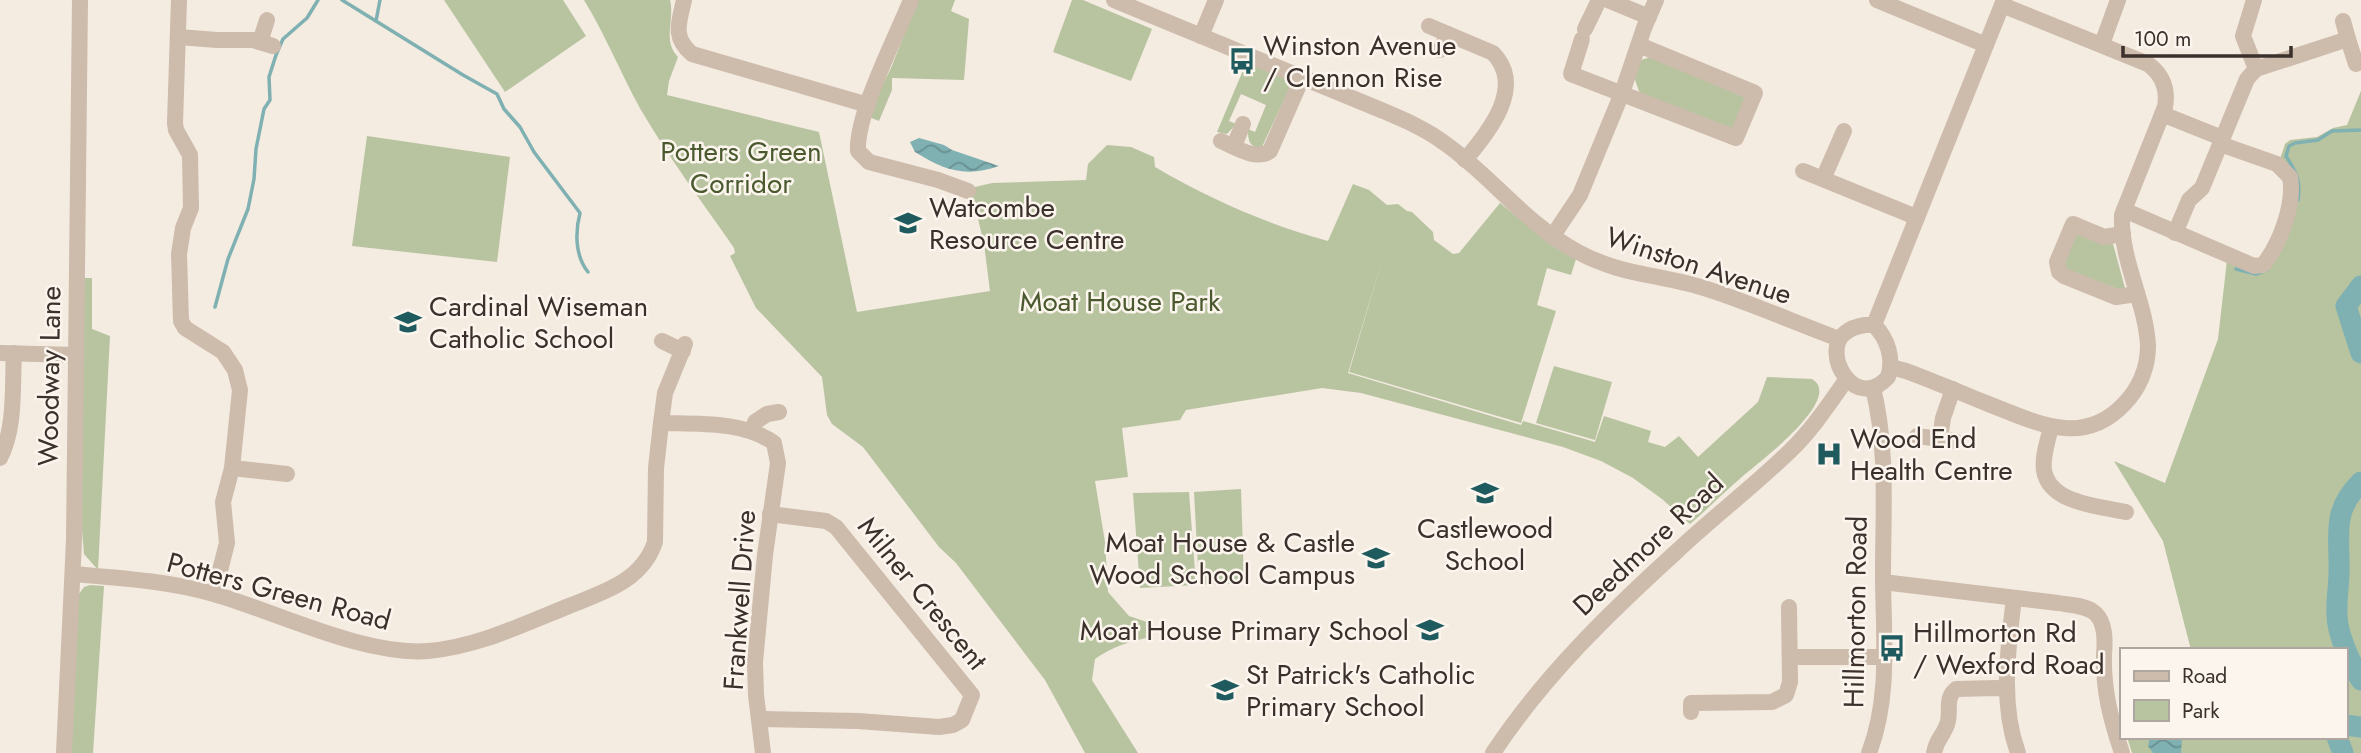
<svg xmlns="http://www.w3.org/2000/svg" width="2361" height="753" font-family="Jost,sans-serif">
  <defs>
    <pattern id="water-waves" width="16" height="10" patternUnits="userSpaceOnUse" patternTransform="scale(1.75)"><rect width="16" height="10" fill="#7fb0b2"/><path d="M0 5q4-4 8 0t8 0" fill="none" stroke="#699091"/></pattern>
  </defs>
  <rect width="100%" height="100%" fill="#f4ebe1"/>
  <g fill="#b8c4a0">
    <path d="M444 0H563L586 36 505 92Z"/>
    <path d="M584 0H670C675 20 662 41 678 57L669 81 667 95 819 132 857 312 990 291 984 244 974 202 968 198 975 187 992 183 1086 180 1088 164 1107 145 1131 147 1154 157 1155 167C1210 199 1266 224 1328 241L1353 184 1369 190 1387 205 1398 204 1407 211 1412 212 1433 232 1434 240 1453 254 1459 253 1500 203 1553 246 1576 259 1571 275 1547 268 1537 305 1556 311 1521 423 1349 372 1383 257 1348 373 1521 425 1523 421 1595 442 1604 416 1651 431 1648 442 1665 447 1679 436 1698 457 1758 402 1767 377 1812 379C1845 398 1757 464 1743 476 1725 491 1708 509 1690 524L1662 499 1633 478 1601 461 1563 447 1361 393 1322 388 1186 410 1180 420 1122 428 1128 477 1095 481 1105 542 1108 592 1129 616 1147 622 1152 637C1130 641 1112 647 1095 659L1092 680 1138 753H1085L1045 680 956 563 939 547 863 447 832 424 827 415 822 377 756 308 730 256 735 253 734 248C703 203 669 158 641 110 621 74 606 36 584 0Z"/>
    <path d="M918 0H955L951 11 969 19 964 80 892 78V90L879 121 869 117V111L891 68Z"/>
    <path d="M1072 0H1083L1152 29 1131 81 1053 52Z"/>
    <path d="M1654 56 1747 98 1734 129 1640 94 1634 77 1641 60Z"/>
    <path d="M1252 65 1290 79 1292 83 1261 149C1249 146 1248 141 1248 129L1255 132 1266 105 1241 94 1229 121 1236 124 1227 134 1217 132 1244 68Z"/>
    <path d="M2361 91V753H2132L2127 737H2345V650H2191L2163 541 2114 461 2165 483 2218 339 2227 260 2251 270 2291 212 2280 159 2285 144 2290 140 2317 137 2333 128 2347 125Z"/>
    <path d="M367 136 510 157 497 262 352 246Z"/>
    <path d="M2082 232 2113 244 2125 288 2123 291 2064 269 2063 256 2074 234Z"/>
    <path d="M83 278H92V329L110 336 98 570 84 554 80 507Z"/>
    <path d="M1554 366 1612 382 1595 440 1536 423Z"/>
    <path d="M1241 489 1244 583 1199 585 1194 492Z"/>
    <path d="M1189 492 1196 585 1140 588 1133 493Z"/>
    <path d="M90 585 104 586 93 753H71L79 594 84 587Z"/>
  </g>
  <g fill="url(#water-waves)">
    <path d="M919 138 944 145 952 150 999 166C965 178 944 170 915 152L910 142Z"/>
    <path d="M2150 737H2182L2181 753H2153L2148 746Z"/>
  </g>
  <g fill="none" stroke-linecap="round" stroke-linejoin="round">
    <g stroke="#7fb0b2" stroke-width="3.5">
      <path d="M342 0 463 75 497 94 504 109 520 127 534 152 580 213C575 232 575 256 588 272"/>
      <path d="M376 21 380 0"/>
      <path d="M2298 200C2301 181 2296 172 2286 156L2289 146 2295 143 2318 140 2332 131 2361 130"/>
      <path d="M2236 269 2256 274 2267 270"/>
      <path d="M215 307 228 259 248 209 254 179 256 149 264 109 270 100 269 77 276 55 283 39 307 18 318 0"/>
    </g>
    <g stroke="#7fb0b2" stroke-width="21">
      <path d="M2361 286 2346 306 2361 353"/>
      <path d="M2361 482C2331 512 2340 534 2339 572 2339 586 2336 601 2337 615 2337 634 2351 664 2361 680"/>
      <path d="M2345 725 2361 727"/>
      <path d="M2337 737 2343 753"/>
    </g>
    <g stroke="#cdbbac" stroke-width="16">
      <path d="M179 0 175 123 176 130 190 155 191 208 183 228 179 254 181 321 185 328 223 352 235 370 240 390 232 468 223 502 227 543 214 594"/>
      <path d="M684 0C679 23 672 37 692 54L868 105"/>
      <path d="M911 0C896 37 856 114 858 151L869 162 938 180 968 191"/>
      <path d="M1114 0 1381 110C1402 119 1424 128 1443 142 1491 175 1525 224 1578 252 1624 277 1664 274 1710 290 1753 304 1796 323 1839 339"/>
      <path d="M1608 0 1649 17"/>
      <path d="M1877 0 1986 45"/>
      <path d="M2254 0 2243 36 2256 69"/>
      <path d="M1429 26 1448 34"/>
      <path d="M1585 29 1599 0"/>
      <path d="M1201 36 1216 0"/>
      <path d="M178 37 217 40H253L273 46"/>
      <path d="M1582 39 1571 74 1736 138 1755 93 1639 45"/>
      <path d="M2348 39 2356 64"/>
      <path d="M260 42 267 20"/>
      <path d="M2102 44 2118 0"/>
      <path d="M1440 50 1448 34 1493 53C1526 87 1488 133 1465 160"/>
      <path d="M2162 114 2222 138"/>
      <path d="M1221 141C1235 147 1256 161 1270 151L1302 78"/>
      <path d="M1234 146 1243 124"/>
      <path d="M1803 171 1916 217"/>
      <path d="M1823 179 1844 131"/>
      <path d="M2124 210 2254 266 2263 265C2280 244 2295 204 2290 177L2277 164 2220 144"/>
      <path d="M2175 233 2189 200 2202 188 2247 79 2256 69 2348 39 2343 21"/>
      <path d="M2123 234 2104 237 2073 224 2057 262 2059 272 2064 276 2116 297 2137 294"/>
      <path d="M1552 237 1580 195 1622 93 1644 28 1656 0"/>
      <path d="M1865 325H1874C1888 339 1894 359 1888 377 1855 414 1820 352 1845 333 1851 328 1858 326 1865 325Z"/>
      <path d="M1874 325 2004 0"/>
      <path d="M662 341 683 351"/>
      <path d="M0 353 75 355"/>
      <path d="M1891 367 1906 371C1933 381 1959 392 1986 403 2033 421 2082 449 2124 404 2139 389 2148 368 2148 346 2146 302 2120 260 2122 215L2165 107C2168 90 2163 75 2148 64L2002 5"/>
      <path d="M661 423 665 393 685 344"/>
      <path d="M2051 427C2048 440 2042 457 2044 470 2049 504 2100 506 2126 512"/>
      <path d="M753 432 755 422 767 414 779 412"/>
      <path d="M1917 436 1955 441"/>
      <path d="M1940 438 1943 418 1953 389"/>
      <path d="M0 458C16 427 12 387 14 353"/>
      <path d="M232 468 287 474"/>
      <path d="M73 574C120 578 169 581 214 594 277 612 364 656 428 651 477 647 524 624 569 606 604 592 642 581 655 542L656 468 661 423C696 424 744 421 774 443L778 463 765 555 755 662 756 695 763 753"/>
      <path d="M1883 582 2058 603C2069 605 2086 605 2095 613 2106 623 2105 642 2104 655 2103 691 2111 720 2122 753"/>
      <path d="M2014 598C2008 649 2000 704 2018 753"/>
      <path d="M1790 657H1884"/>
      <path d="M1691 712V703L1772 702 1786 695 1790 682 1789 607"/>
      <path d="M759 719 858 721 939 727 953 725 962 720 972 695 836 527 826 521 770 514"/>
      <path d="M64 753 74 540 80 0"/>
      <path d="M1493 753C1543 677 1608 614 1675 553 1712 518 1753 487 1790 451 1812 430 1829 404 1846 380"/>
      <path d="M1869 753C1891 696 1883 634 1883 574 1883 512 1888 448 1873 388"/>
      <path d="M1934 753C1937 738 1941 739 1946 727 1953 714 1943 700 1956 689L1997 688 2007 690"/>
    </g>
  </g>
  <defs>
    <symbol id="bus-bare" viewBox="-9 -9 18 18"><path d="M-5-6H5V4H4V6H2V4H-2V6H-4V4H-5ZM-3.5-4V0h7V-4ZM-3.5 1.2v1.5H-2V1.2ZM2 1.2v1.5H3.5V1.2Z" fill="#1f5a5e" stroke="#fbf5ee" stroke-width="2.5" paint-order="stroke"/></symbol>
    <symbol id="school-bare" viewBox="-9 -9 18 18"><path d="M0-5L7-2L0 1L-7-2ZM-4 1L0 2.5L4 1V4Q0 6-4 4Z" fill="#1f5a5e" stroke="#fbf5ee" stroke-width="2.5" paint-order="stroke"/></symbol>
    <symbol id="hospital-bare" viewBox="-9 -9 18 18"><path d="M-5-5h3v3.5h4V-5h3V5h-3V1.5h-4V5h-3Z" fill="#1f5a5e" stroke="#fbf5ee" stroke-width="2.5" paint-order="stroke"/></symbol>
  </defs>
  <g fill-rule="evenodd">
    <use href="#bus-bare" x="1223" y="42" width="38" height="38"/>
    <use href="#school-bare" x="889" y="204" width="38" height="38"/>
    <use href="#school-bare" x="389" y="303" width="38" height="38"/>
    <use href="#hospital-bare" x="1810" y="435" width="38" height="38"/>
    <use href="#school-bare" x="1466" y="474" width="38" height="38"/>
    <use href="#school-bare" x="1357" y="539" width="38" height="38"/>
    <use href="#school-bare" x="1411" y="611" width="38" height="38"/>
    <use href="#bus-bare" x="1873" y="629" width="38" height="38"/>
    <use href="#school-bare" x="1206" y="671" width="38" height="38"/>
  </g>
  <g text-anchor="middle" stroke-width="5" stroke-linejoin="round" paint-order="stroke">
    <g font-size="28" fill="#3b302b" stroke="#fbf5ee" text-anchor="start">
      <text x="1263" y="55">Winston Avenue<tspan x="1263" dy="32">/ Clennon Rise</tspan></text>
      <text x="929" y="217">Watcombe<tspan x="929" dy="32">Resource Centre</tspan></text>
      <text x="429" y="316">Cardinal Wiseman<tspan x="429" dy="32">Catholic School</tspan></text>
      <text x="1850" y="448">Wood End<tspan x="1850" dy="32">Health Centre</tspan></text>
      <text x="1485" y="538" text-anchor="middle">Castlewood<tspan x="1485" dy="32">School</tspan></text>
      <text x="1355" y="552" text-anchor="end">Moat House &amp; Castle<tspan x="1355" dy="32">Wood School Campus</tspan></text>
      <text x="1409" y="640" text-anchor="end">Moat House Primary School</text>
      <text x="1913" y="642">Hillmorton Rd<tspan x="1913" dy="32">/ Wexford Road</tspan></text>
      <text x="1246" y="684">St Patrick's Catholic<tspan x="1246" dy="32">Primary School</tspan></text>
    </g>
    <g font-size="28" fill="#4a5a2e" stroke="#fbf5ee">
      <text x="741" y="161">Potters Green<tspan x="741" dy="32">Corridor</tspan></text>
      <text x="1120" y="311">Moat House Park</text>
    </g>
    <g font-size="28" fill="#3b302b" stroke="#fbf5ee">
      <text transform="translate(1699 265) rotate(18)" y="10">Winston Avenue</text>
      <text transform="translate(49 376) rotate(-89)" y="10">Woodway Lane</text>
      <text transform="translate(1648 544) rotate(-43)" y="10">Deedmore Road</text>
      <text transform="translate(279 591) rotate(15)" y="10">Potters Green Road</text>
      <text transform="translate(923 593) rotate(51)" y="10">Milner Crescent</text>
      <text transform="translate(739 600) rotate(-86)" y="10">Frankwell Drive</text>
      <text transform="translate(1855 612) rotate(-89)" y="10">Hillmorton Road</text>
    </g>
  </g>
  <rect x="2120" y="648" width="228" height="91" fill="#fbf5ee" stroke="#aea6a0" stroke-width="2"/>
  <rect x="2134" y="671" width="35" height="10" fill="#cdbbac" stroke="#aea6a0" stroke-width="2"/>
  <text x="2182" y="683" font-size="21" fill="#3b302b">Road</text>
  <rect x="2134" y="700" width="35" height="21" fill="#b8c4a0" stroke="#aea6a0" stroke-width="2"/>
  <text x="2182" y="718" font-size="21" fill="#3b302b">Park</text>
  <path d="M2123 46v10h168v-10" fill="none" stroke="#3b302b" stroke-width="3.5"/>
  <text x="2134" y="46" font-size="21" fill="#3b302b" stroke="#fbf5ee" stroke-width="5" paint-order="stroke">100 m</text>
</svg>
